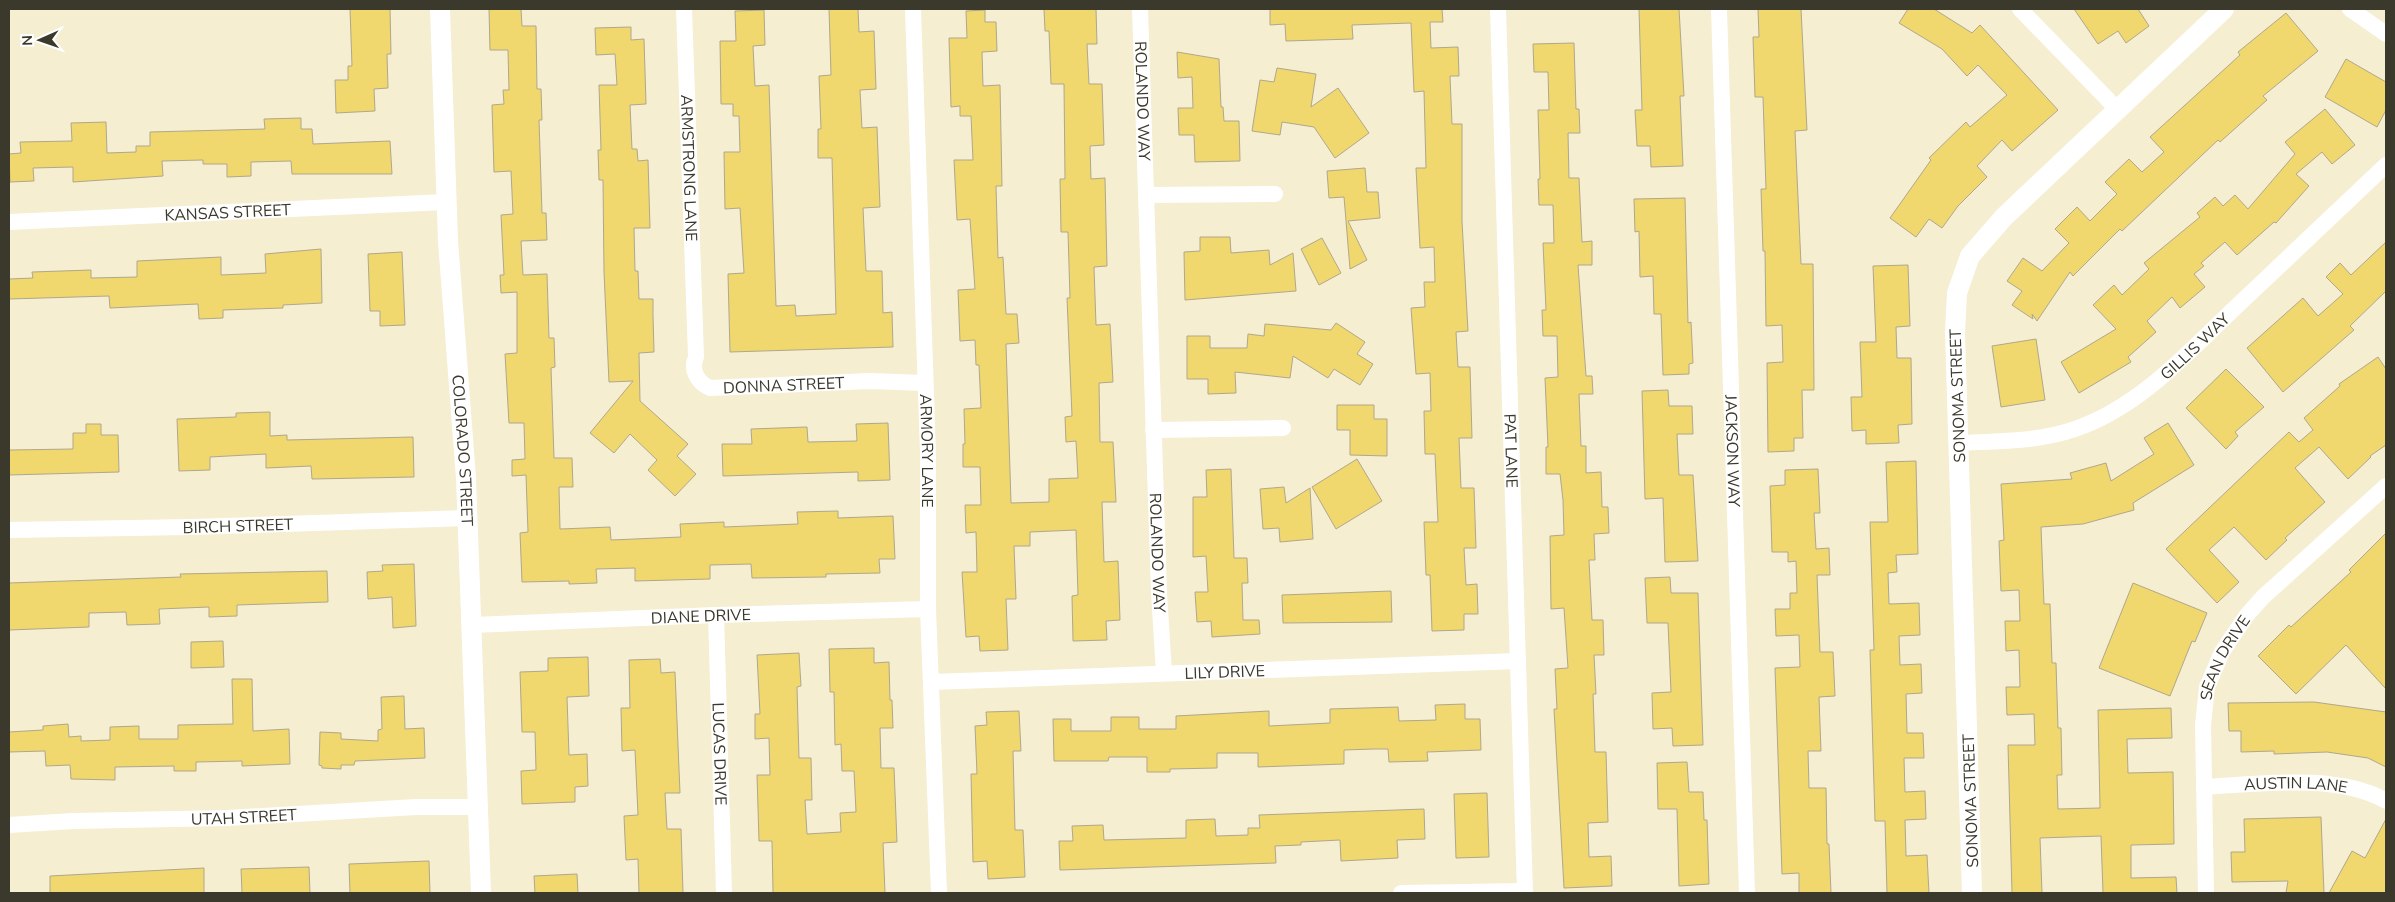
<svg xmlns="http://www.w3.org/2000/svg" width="2395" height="902" font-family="'Nunito Sans',sans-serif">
  <rect width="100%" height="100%" fill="#f5eed1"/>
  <g fill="#f0d76e" stroke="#afa88c">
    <path d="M350 9H390L391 54H387L388 88 374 89 375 111 336 113 335 80H348V66H352Z"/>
    <path d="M489 9H521L522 26H536L537 89H541L542 120H539L542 213H546L547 240 521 241 523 275 547 274 549 338H554L555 367 551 368 554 458H572L573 487H559L560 529 610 527 611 540 681 537 680 524 724 522V527L798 524 797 512 838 511V518L893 516 895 559H879L880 573 826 574V577L752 578 751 564 710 565V579L635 581V568L596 569 597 583 569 584V581L522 582 520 533 528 532 526 475 512 476V460L525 459 524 423H509L505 354 517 353V292L501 293 500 275H504L501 215 513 214 511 171 494 172 492 105 504 104 503 90H509L508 50H490Z"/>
    <path d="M829 9H858L859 32 874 31 876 89 860 90 862 128 877 127 880 207 863 208 866 271H882L883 313 892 312 893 347 730 352 728 274 744 273 740 208 725 209 724 152H740L739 116H733V104H721L720 41H736L735 11 764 10 765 45 753 46 755 86 769 85 776 306 795 305 796 316 836 314 832 158H818V129H821L819 76 831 75Z"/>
    <path d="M1044 9H1096L1097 44H1087L1089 84H1102L1104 145 1090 146 1091 179 1105 178 1107 266 1094 267 1096 325 1110 324 1113 382 1099 383 1100 442H1113L1116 502H1102L1104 562 1118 561 1120 620 1106 621 1107 640 1073 641 1072 596 1078 595 1076 530 1030 532V546H1014L1016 599H1006L1008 650 980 651 979 636 966 637 962 572H977L976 532 966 533 965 505H981L980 467H963V444H965L964 409 981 408 979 365H976L975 340 960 341 958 290 975 289 970 219 957 220 954 160H973L971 116H960V106L951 107 949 38H967L966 11 985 10V22H996L997 51 982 52 983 86 1000 85 1002 186H996L998 258 1003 257 1006 314H1017L1019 343 1006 344 1011 503 1049 502V479L1078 478 1076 441 1066 442 1065 417 1072 416 1067 298H1070L1068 232H1061L1060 179H1065L1064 84H1051L1049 31H1045Z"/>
    <path d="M1270 9H1442L1443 22H1430L1431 48 1458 47 1459 76H1450L1452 124H1462V221L1468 331 1456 332 1458 367H1470L1472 438H1459L1461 488H1474L1476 548H1464L1466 585 1477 584 1478 614H1464V630L1432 631 1430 575H1426L1424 522H1438L1435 454H1425L1424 411H1431L1430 373 1416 374 1411 308 1425 307 1424 282H1435L1434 247 1420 248 1416 168H1426L1424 91 1414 92 1411 23 1352 25 1353 39 1286 41 1285 24 1270 25Z"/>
    <path d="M1639 9H1679L1684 96H1680L1683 166 1651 167 1650 146H1637L1635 110H1642Z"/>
    <path d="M1758 9H1801L1807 130 1795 131 1801 264H1813L1814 390H1802L1803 438H1794V451L1768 452 1767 363 1783 362 1782 325 1766 326 1765 251H1763L1761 189H1766L1763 97H1755L1753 37H1759Z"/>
    <path d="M1908 9H1934L1972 33 1980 25 2058 110 2012 151 2002 140 1977 166 1987 177 1958 206 1942 228 1929 219 1916 237 1890 218 1931 160 1929 158 1966 122 1970 127 2007 95 1978 65 1967 76 1942 49 1899 23Z"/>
    <path d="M2074 9H2138L2149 26 2126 43 2118 31 2098 44Z"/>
    <path d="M2286 13 2318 51 2263 96 2267 100 2220 142 2218 140 2122 231 2120 229 2073 276 2070 272 2037 321 2032 314 2033 319 2012 305 2022 291 2007 281 2023 258 2042 271 2069 243 2055 229 2077 207 2090 221 2117 194 2105 182 2129 159 2142 172 2164 152 2150 137 2240 55 2238 52Z"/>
    <path d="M631 27V40L644 39 646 104 630 105 632 149H637L638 161 648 160 650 228H634L635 271H638L639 299H653V316L654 352 639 353 640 401 688 444 677 456 696 474 675 496 648 470 657 460 630 434 614 453 590 433 633 381 609 382 604 272 603 180H599L598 150H601L599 85H617L615 54 596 55 595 28Z"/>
    <path d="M1574 43 1576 109H1579L1580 133H1568L1569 178H1579L1582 242 1592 241V265H1578L1586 376H1592L1593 394H1579L1581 446H1586V473L1601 472 1602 507H1608L1609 533 1594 534 1595 560H1589L1592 620H1603L1604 655H1594L1596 694H1593L1595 752H1606L1608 822 1588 823 1589 857 1611 856 1612 886 1564 888 1554 709H1557L1555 669 1568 668 1564 608 1551 609 1550 536 1564 535 1563 500 1560 474H1546V447H1548L1545 378 1558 377 1557 336H1543L1542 310H1546L1543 243H1554L1553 205H1539L1538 179H1540L1538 110H1549L1548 72H1534L1533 44Z"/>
    <path d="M1177 52 1219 59 1221 107H1223L1224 121H1239L1240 161 1195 162 1194 135H1179L1178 108H1193L1192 77 1178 78Z"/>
    <path d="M2346 59 2386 82V110L2377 127 2325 97Z"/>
    <path d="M1277 68 1316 74 1311 107 1338 88 1369 133 1335 158 1314 127 1282 122 1280 135 1252 131 1260 80 1274 82Z"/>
    <path d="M2325 109 2355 145 2332 164 2322 152 2296 174 2309 186 2276 223 2274 222 2237 255 2225 242 2201 263 2204 266 2194 274 2205 287 2180 308 2172 297 2147 321 2156 332 2128 357 2131 362 2079 393 2061 362 2116 329 2093 305 2114 285 2122 295 2149 269 2144 263 2200 217 2197 213 2215 197 2223 206 2235 195 2248 209 2295 154 2285 142Z"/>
    <path d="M301 118V129H312L313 144 390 141 392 174H292L291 161 251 162V176L227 177V164H203V160L162 161 163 176 73 182V167L33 168 34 181 10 182 9 154 21 153 20 142 72 141 71 123 106 122 107 153 136 152V146H150V132L265 129 264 119Z"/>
    <path d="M1365 168 1367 192H1378L1380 218 1348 221 1367 260 1350 269 1344 197 1329 198 1327 171Z"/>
    <path d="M1685 198 1688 323 1691 322 1693 363 1689 364V374L1663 375 1661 314H1654L1653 276 1640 277 1639 231 1635 232 1634 199Z"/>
    <path d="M1200 237H1230L1231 253 1269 250 1270 265 1293 253 1296 291 1185 300 1184 252 1200 251Z"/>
    <path d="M1322 238 1341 273 1319 285 1301 249Z"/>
    <path d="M2386 242V291L2350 326 2354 330 2283 392 2247 348 2303 298 2318 316 2343 294 2326 277 2340 263 2351 275Z"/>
    <path d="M321 249 322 303 283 305V308L223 310V318L199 319 198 304 110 308 109 296 9 299V279L33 278 32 272 91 270V278L137 277V261L221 257V275L266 273 265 254Z"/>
    <path d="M402 252 405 325 380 326V311H370L368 254Z"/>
    <path d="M1908 265 1910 326 1896 327 1897 358H1911L1912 424 1898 425 1899 443 1866 444V430L1852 431 1851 397H1862L1860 342H1876L1873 266Z"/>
    <path d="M1336 323 1365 342 1357 354 1373 364 1360 385 1334 369 1328 378 1293 356 1290 378 1235 372 1236 393 1208 394V379H1187V336H1210V348H1247L1248 334 1264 336 1265 324 1331 330Z"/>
    <path d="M2036 339 2045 400 2001 407 1992 346Z"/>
    <path d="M2378 357 2386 369V445L2370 456 2371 457 2348 479 2319 447 2295 468 2325 502 2285 538 2287 540 2266 560 2234 527 2209 550 2239 582 2217 603 2166 549 2289 432 2299 442 2313 430 2304 418 2340 386 2339 384Z"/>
    <path d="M2226 369 2264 407 2235 432 2238 436 2226 449 2186 408Z"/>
    <path d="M1668 390 1669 406H1692L1693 434H1677L1679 475H1693L1698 561 1665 562 1663 498 1645 499 1642 391Z"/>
    <path d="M1337 405H1374V419H1387V456L1350 455V430H1337Z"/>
    <path d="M270 412V436L287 435V440L413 437 414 477 312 479 311 466 266 468V454L210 457V470L179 471 177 419 236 417V413Z"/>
    <path d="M888 423 890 480 858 481V472L723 476 722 444H752L751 429 807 427 808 442 857 441 856 424Z"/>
    <path d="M2168 423 2194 465 2133 503 2134 510 2083 524 2041 527 2044 604H2050L2052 663H2056L2058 728H2061L2062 775H2057L2058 809 2100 808 2098 710 2171 708 2172 738 2127 739 2128 773 2173 772 2174 844 2131 845V878L2176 877 2177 893H2103L2101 836 2040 838 2042 893H2012L2008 745H2035L2034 714 2007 715 2006 687H2020L2019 650 2006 651 2005 621H2020L2019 590 2001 591 1999 541 2004 540 2001 484 2072 479 2070 473 2106 463 2111 481 2154 454 2144 438Z"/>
    <path d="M86 424H101V435H118L119 472 9 475V450L73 449V433H86Z"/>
    <path d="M1357 459 1382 501 1336 529 1312 487Z"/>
    <path d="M1916 461 1918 554 1896 555 1897 572 1888 573 1889 604 1919 603 1920 635 1899 636 1900 665 1921 664 1922 693 1906 694 1907 733H1923L1924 758H1904L1905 792 1925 791 1926 819 1905 820 1906 856 1927 855 1929 893H1887L1885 821H1875L1870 650H1874L1870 522H1888L1886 462Z"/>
    <path d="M1231 469 1234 558H1247L1248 583H1242L1243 620H1259L1260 634 1212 637 1211 621 1197 622 1195 592H1208L1206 556 1193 557V497H1207L1206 470Z"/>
    <path d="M1818 469 1820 513H1814L1816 549 1829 548 1830 575H1817L1820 652H1833L1835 696 1819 697 1821 751H1808L1809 788H1826L1827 844H1829L1831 893H1799V873L1782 874 1775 668 1800 667 1799 635 1776 636 1775 609H1790V593H1797L1796 561 1788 562V552H1772L1770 486 1785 485V470Z"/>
    <path d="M1284 487 1286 503 1310 488 1313 539 1280 542 1279 528 1263 529 1260 489Z"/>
    <path d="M2386 533V689L2346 645 2296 694 2258 656 2289 625 2291 627 2351 572 2349 570Z"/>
    <path d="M414 564 416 626 393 628 392 597 368 599 367 572 383 571 382 565Z"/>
    <path d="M327 571 328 602 237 605V616L209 617V607L159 609 160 624 127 625 126 612 89 613V627L9 630V583L181 577 180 574Z"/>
    <path d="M1670 577 1671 593H1698L1703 745 1673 746 1672 728 1653 729 1652 693 1671 692 1668 623H1647L1645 578Z"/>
    <path d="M2133 583 2207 613 2195 642 2192 641 2170 696 2099 668Z"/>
    <path d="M1391 591 1392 622 1283 623 1282 595Z"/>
    <path d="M223 641 224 667 191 668V642Z"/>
    <path d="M874 648V663L889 662 890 700H892L893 728H880L881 768H894L897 842 883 843 885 893H773L772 841H759L757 775H770L769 738 755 739V714H760L757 655 799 653 801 686 797 687 799 758H811L812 800H805L807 834 841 832 840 813 856 812 854 771H842L841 744 835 745 834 692H830L829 649Z"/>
    <path d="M588 657 589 696 567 697 569 755 587 754 588 786 575 787V802L522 804 521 771 536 770 535 732H522L520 672 548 671V658Z"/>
    <path d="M660 659 661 673 675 672 680 793H665L667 829H681L683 893H639L638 859 626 860 624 816 638 815 635 750 622 751 621 708H630L629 660Z"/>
    <path d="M232 679H252L253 731 289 729 290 764 242 766V761L196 762V771H174V766L115 767V780L71 779 70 765 46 766 45 751 9 752V732L43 730V726L68 724 69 737 81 736V741L110 740V727L139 726V739H178V725L233 724Z"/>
    <path d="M404 696 405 729 424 728 425 758 355 761 354 765H341V769L322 768V766L319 765 320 732 341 733V739L378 741V730L382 729 381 697Z"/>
    <path d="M2314 702 2386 712V767L2368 758 2327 752 2274 754V751L2241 752V731H2229L2228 703Z"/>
    <path d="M1465 704V719H1480L1481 750 1427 752 1428 761 1389 762 1388 749H1374L1344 750V764L1258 767V753H1217V768L1170 769V772H1147V757H1109L1108 761H1054L1053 719H1071V731H1111V717H1139V729H1176V716L1269 711V726L1330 723V709L1398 707 1399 721 1436 720 1435 705Z"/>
    <path d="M1019 711 1021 751H1013L1015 830H1023L1025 877 988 879 987 861 973 862 971 774H977L975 726 987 725 986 712Z"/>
    <path d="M1687 762 1689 792H1703L1704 820H1707L1709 884 1679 886 1677 809H1658L1657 763Z"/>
    <path d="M1487 793 1489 857 1456 858 1454 794Z"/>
    <path d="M1424 809 1425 839 1397 840 1398 858 1341 861 1340 840 1301 842V845L1275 846 1276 863 1060 870 1059 841H1073L1072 826 1103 825 1104 840 1186 838V820L1215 819 1216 836 1248 835V828H1260L1259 815Z"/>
    <path d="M2321 817 2324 893H2286L2288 881 2232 882 2231 852H2245L2244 819Z"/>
    <path d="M2386 819V893H2329L2352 851 2365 858Z"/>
    <path d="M429 861 430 893H350L349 864Z"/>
    <path d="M309 867 310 893H242L241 869Z"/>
    <path d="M204 868V893H50V876Z"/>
    <path d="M577 874 578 893H535L534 876Z"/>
  </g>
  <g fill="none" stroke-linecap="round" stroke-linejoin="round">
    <g stroke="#fff" stroke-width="16">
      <path id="s1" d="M684 9 696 357C690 370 698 383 710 388L869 381 925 383"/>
      <path id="s2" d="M913 9 928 453V609L939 893"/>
      <path id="s3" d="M1140 9 1159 593 1164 673"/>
      <path id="s4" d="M1498 9 1525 893"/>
      <path id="s5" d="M1719 9 1747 893"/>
      <path d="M2020 9 2117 109"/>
      <path d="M2350 9 2386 34"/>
      <path d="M1146 195 1275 194"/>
      <path id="s6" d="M9 222 446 202"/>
      <path d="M1153 430 1283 428"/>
      <path id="s7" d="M1959 443C1998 441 2037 442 2075 429 2140 407 2188 352 2237 306 2287 259 2337 212 2386 165"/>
      <path id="s8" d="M9 530 191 527 467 518"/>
      <path id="s9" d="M716 615 724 893"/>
      <path id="s10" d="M472 625 716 615 928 609"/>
      <path id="s11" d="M931 682 1518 661"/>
      <path id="s12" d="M2204 787C2258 784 2339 773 2386 801"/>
      <path id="s13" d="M9 825 73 821 227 818 416 807H479"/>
      <path d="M1401 893 1525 891"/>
      <path id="s14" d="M2206 893 2203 725 2207 687 2222 652 2247 615 2263 597 2386 486"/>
    </g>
    <g stroke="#fff" stroke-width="20">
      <path id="s15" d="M440 9 448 241 466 478 481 893"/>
      <path d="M1972 893 1955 333 1957 293 1970 256 2004 217 2224 9"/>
    </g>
  </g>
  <g text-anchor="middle" stroke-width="4" stroke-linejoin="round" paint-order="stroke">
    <g font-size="16" fill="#3b382c" stroke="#fff">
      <text dy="6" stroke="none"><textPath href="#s3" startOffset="92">ROLANDO WAY</textPath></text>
      <text dy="6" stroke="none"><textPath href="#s1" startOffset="159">ARMSTRONG LANE</textPath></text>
      <text dy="6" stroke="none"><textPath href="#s6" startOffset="219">KANSAS STREET</textPath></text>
      <text dy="6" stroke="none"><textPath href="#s7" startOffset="264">GILLIS WAY</textPath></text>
      <text dy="6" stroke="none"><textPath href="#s1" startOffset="460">DONNA STREET</textPath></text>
      <text transform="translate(1957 396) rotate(-92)" y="6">SONOMA STREET</text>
      <text dy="6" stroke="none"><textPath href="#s15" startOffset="442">COLORADO STREET</textPath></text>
      <text dy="6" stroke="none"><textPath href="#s2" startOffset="442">ARMORY LANE</textPath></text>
      <text dy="6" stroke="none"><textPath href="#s4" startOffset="442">PAT LANE</textPath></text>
      <text dy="6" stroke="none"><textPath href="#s5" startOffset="442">JACKSON WAY</textPath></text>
      <text dy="6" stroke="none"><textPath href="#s8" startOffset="229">BIRCH STREET</textPath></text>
      <text dy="6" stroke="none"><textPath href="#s3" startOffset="544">ROLANDO WAY</textPath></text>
      <text dy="6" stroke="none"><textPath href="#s10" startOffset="229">DIANE DRIVE</textPath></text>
      <text dy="6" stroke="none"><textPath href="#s14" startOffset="240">SEAN DRIVE</textPath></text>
      <text dy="6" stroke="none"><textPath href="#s11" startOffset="294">LILY DRIVE</textPath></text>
      <text dy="6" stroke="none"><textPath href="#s9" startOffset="139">LUCAS DRIVE</textPath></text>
      <text dy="6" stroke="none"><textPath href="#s12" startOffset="92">AUSTIN LANE</textPath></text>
      <text transform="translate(1970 801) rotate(-92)" y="6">SONOMA STREET</text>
      <text dy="6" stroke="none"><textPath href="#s13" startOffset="235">UTAH STREET</textPath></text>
    </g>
  </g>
  <rect width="2395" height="902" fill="none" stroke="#3b382c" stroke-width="20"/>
  <g transform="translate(40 40) rotate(268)" stroke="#ffffff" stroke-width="4" paint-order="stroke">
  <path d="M0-4L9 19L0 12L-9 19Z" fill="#3b382c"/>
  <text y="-8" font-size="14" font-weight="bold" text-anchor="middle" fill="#3b382c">N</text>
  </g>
</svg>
